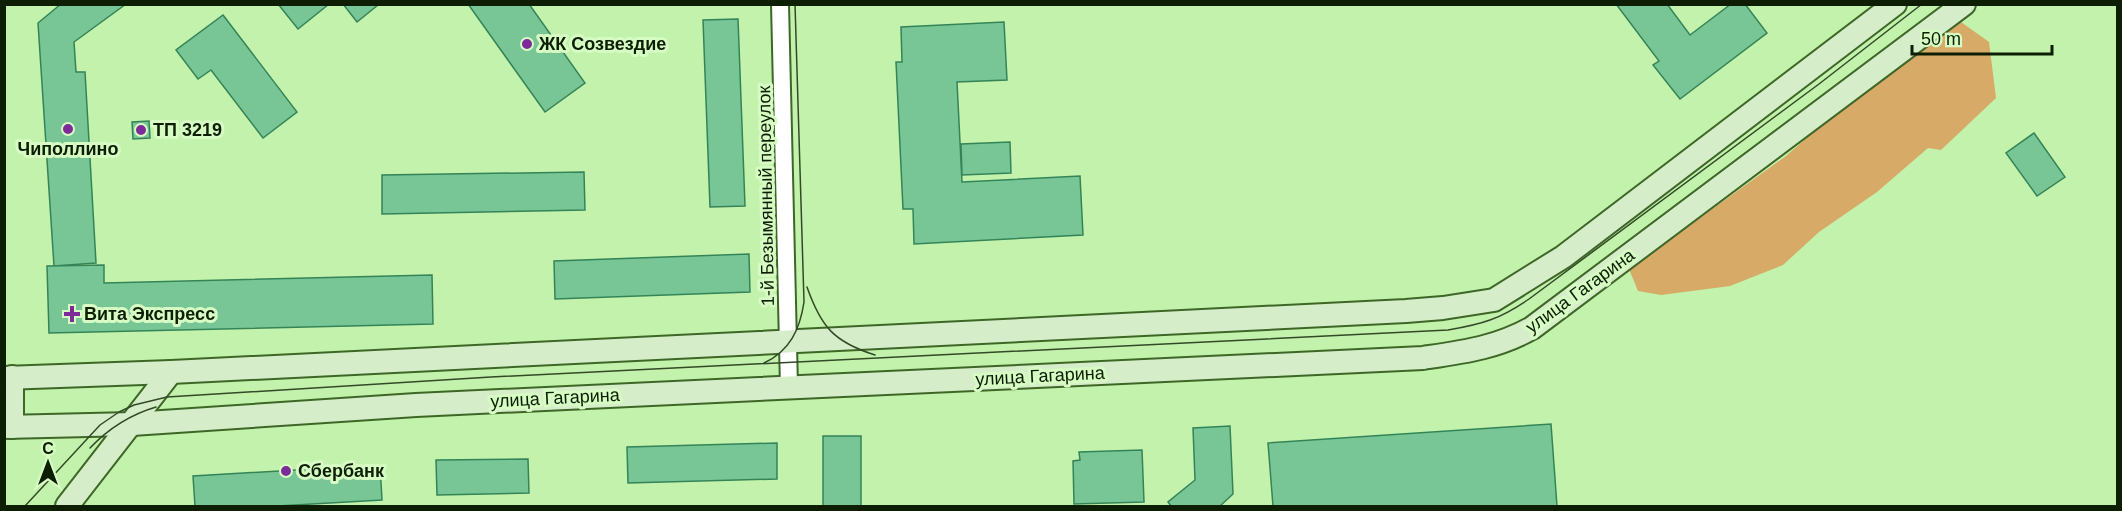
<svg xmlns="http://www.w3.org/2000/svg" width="2122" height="511" font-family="Arial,sans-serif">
  <rect width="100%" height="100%" fill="#c2f2ac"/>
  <path fill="#d7aa68" d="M1961 22 1989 42 1996 98 1941 150 1928 148 1877 192 1819 232 1783 265 1730 286 1661 295 1638 291 1629 269 1786 156 1873 80Z"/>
  <g fill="#78c696" stroke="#358458" stroke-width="1.5">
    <path d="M61 4H126L74 42 76 72H85L96 263 54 266 38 23Z"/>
    <path d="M278 4H329L298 29Z"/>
    <path d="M343 4H377L378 5 357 22Z"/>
    <path d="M468 4H529L585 83 545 112Z"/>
    <path d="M1616 4H1667L1690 35 1731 4H1745L1767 33 1680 99 1653 65 1659 61Z"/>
    <path d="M223 15 297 112 263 138 211 70 198 79 176 50Z"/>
    <path d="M738 19 745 206 710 207 703 20Z"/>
    <path d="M1004 22 1007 80 957 82 962 182 1080 176 1083 235 914 244 913 209H903L896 62H902L901 27Z"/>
    <path d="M149 121 150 138 133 139 132 122Z"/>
    <path d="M2034 133 2065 177 2037 196 2006 153Z"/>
    <path d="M1010 142 1011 173 962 175 961 144Z"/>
    <path d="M584 172 585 210 382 214V175Z"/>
    <path d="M749 254 750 292 555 299 554 261Z"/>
    <path d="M104 265V283L432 275 433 324 49 333 47 266Z"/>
    <path d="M1551 424 1557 506H1273L1268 443Z"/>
    <path d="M1230 426 1233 494 1220 506H1171L1168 502 1195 480 1193 428Z"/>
    <rect x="823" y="436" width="38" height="70"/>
    <path d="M777 443V479L628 483 627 447Z"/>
    <path d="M1142 450 1144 502 1074 504 1073 461 1080 460 1079 452Z"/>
    <path d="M528 459 529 493 437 495 436 460Z"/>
    <path d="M380 465 382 500 277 506H195L193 476Z"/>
  </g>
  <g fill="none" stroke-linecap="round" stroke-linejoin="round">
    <defs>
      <path id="street" d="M780 4 789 387"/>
      <g id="secondary">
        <path d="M12 377V427"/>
        <path d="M4 378 171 372 1406 311 1443 308 1494 300 1563 257 1895 4"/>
        <path d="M4 427 132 424 416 405 1423 358C1463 352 1496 348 1532 328L1964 4"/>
        <path d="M67 506 171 372"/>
      </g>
    </defs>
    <use href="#street" stroke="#3e6727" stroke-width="20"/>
    <use href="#secondary" stroke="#3e6727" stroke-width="26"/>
    <use href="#street" stroke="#fff" stroke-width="16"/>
    <use href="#secondary" stroke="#d5edc8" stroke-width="22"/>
    <g stroke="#324a27" stroke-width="1.5">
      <path d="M807 287C821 327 834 342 875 355"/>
      <path d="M764 363C790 351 800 329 804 302L795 4"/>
      <path d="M90 448C109 428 129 415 156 407"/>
      <path d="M25 506 100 425 119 412 134 405 167 397 491 377 1448 330C1483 324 1500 319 1529 299L1819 84 1922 4"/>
    </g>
  </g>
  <g fill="#7e2b9a" stroke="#d6fcc4" stroke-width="2">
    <circle cx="527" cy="44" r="6"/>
    <circle cx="68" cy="129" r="6"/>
    <circle cx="141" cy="130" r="6"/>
    <path d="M69 305h6v6h6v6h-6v6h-6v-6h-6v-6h6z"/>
    <circle cx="286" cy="471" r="6"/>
  </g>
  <g text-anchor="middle" stroke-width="6" stroke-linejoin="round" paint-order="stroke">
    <g font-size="18" font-weight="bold" fill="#0d1e04" stroke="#d6fcc4" text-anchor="start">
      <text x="539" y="50">ЖК Созвездие</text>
      <text x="153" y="136">ТП 3219</text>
      <text x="68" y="155" text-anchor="middle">Чиполлино</text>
      <text x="84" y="320">Вита Экспресс</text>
      <text x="298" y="477">Сбербанк</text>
    </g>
    <g font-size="18" fill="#0d1e04" stroke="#d6fcc4">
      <text transform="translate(766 196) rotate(-91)" y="6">1-й Безымянный переулок</text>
      <text transform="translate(1580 291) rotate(-36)" y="6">улица Гагарина</text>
      <text transform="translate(1040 376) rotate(-3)" y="6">улица Гагарина</text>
      <text transform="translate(555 398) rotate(-3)" y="6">улица Гагарина</text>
    </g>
  </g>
  <rect width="2122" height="511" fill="none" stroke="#0d1e04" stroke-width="12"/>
  <g transform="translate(48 463)" stroke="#d6fcc4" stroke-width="4.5" paint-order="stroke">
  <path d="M0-4.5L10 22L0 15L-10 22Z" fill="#0d1e04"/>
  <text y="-9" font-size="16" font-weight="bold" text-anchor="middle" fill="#0d1e04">С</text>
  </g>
  <path d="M1912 45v9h140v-9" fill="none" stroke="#0d1e04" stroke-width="3"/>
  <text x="1921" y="45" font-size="18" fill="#0d1e04" stroke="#d6fcc4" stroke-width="4.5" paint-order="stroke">50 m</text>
</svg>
